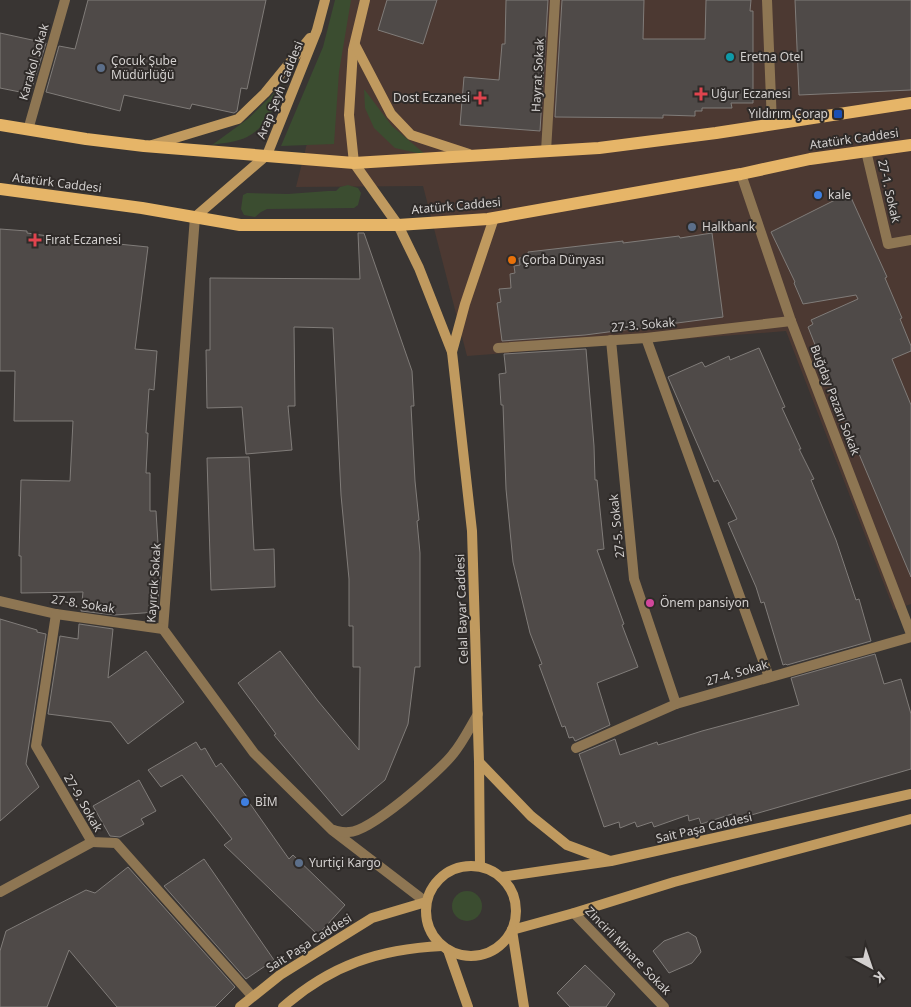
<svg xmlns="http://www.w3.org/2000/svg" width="911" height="1007" font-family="'Noto Sans',sans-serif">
  <rect width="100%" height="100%" fill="#393533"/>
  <path fill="#4c3932" d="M343 0H911V604L894 610 786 331 467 356 423 186 296 187Z"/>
  <g fill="#3b4d30">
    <path d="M335 0H351L339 72 334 144 281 146 323 47Z"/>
    <path d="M284 83C277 103 267 127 247 137 237 142 223 143 212 145L249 118Z"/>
    <path d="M364 89 392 126 426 155 395 148 374 128 365 108Z"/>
    <path d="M348 185 358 188 361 193 358 205 354 208 267 209 261 212 255 217 244 215 241 209 243 195 247 193 288 194 328 191H336L340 187Z"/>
    <circle cx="467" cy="906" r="15"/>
  </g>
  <g fill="#4f4a48" stroke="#807c79">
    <path d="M88 0H266L247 89 241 88 237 111 234 113 192 104 190 109 124 95 120 111 46 92 59 46 75 49Z"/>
    <path d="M387 0H437L423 44 378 30Z"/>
    <path d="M506 0H548L540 131 460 125 464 77 499 80 502 44H505Z"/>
    <path d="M562 0H644L643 39H705L706 0H751L750 11H753V103H731L732 108H702V111H695V116L663 115V118L555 117Z"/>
    <path d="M795 0H911V90L799 95Z"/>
    <path d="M0 33 46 43 30 94 0 88Z"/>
    <path d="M849 193 887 277 885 278 902 318 900 319 911 346V351L892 359 911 405V577L832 390H833L808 327 813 324 811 320 858 299 856 295 803 304 794 283 795 282 771 232Z"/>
    <path d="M0 229 27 231V233L69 239 148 247 135 349 157 351 154 390 149 389 146 433H148L146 473H150V511H156L160 577 157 612 115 615 81 611 83 592 21 593V556H19L21 480 70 481 73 421H14L15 371H0Z"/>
    <path d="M358 233H364L412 371 414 406H411L415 481 419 520 417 521 420 553V667H415L408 724 385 780 342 816 274 735 276 734 238 683 280 651 318 701 359 750 360 667H353V626H349V579L341 495 333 328 294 327 295 406H288L292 450 246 454 242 407 207 408 206 350H210V278L360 279Z"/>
    <path d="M712 233 723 317 585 335 502 341 497 303 501 302 499 289 511 288 510 274 515 273 514 266 520 265 519 258 529 257 528 252 623 241V243L679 236 680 238Z"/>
    <path d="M759 348 785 407 782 408 801 449H799L814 479 811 480 836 540 856 600 859 599 871 641 787 665 786 664 783 665 764 602 761 603 756 587 728 523 737 519 718 480 714 482 668 377 702 362 705 367 729 356 730 360Z"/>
    <path d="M586 349 594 446 595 480H597L604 549 597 550 624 624 622 625 638 667 597 683 610 725 575 741 573 737 569 738 565 726 562 727 539 665 542 664 530 633 513 562 506 489 503 405H501L499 374 506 373 504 354Z"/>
    <path d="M249 457 254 550 274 549 275 587 211 590 207 458Z"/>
    <path d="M0 619 37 630V632L46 634 26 764 39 787 0 821Z"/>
    <path d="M79 624 113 629 108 678 146 651 184 702 128 744 111 722 48 714 60 636 78 639Z"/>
    <path d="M875 654 884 684 901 679 911 714V769L734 820 732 814 701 824 699 818 689 821 688 815 654 827 652 822 637 827 635 822 620 828 619 822 604 827 579 754 615 739 620 755 657 742 658 745 702 731 799 705 791 678Z"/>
    <path d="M196 742 201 750 205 748 216 767 221 763 247 797 246 798 289 859 293 855 345 905 318 935 224 845 232 839 182 775 161 787 148 770Z"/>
    <path d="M139 780 156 811 141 819 144 824 120 837 110 836 93 806Z"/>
    <path d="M204 859 274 960 246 979 164 886Z"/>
    <path d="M128 867 235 987 215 1007H117L69 950 47 1007H0V951L6 931 86 890 95 893Z"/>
    <path d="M688 932 696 937 701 952 692 963 669 973 653 951 664 941Z"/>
    <path d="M585 965 615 994 606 1007H570L557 993Z"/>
  </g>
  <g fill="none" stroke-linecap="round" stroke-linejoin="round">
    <g stroke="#8e7653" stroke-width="10">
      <path d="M767 0 772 124"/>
      <path d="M28 130 65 0"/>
      <path d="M546 151 555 0"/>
      <path d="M866 151 888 244 911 240"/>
      <path d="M741 174 791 321 911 634"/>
      <path d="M195 217 163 629 254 753 332 830 426 902"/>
      <path d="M646 338 769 677"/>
      <path d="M611 340 634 579 676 704"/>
      <path d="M498 348 646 338 791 321"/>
      <path d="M0 601 56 614 163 629"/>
      <path d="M56 614 36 746 92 842 116 843 252 996"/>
      <path d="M576 748 676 704 911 637"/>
      <path d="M333 830C338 831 344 833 349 832 370 832 439 772 453 754 463 742 470 727 478 714"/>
      <path d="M0 892 92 842"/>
      <path d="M574 913 664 1007"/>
    </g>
    <g stroke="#c09a5f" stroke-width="10">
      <path d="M365 0 353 50 349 115 354 163 398 225 419 268 452 352 472 531 479 762 480 866"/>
      <path d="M355 45 391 114 411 135 469 154"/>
      <path d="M152 145 238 119 265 93 310 38"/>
      <path d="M195 217 267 155 317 30 325 0"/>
      <path d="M452 352 465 304 494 218"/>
      <path d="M479 762 531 816 567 845 610 861"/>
      <circle cx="471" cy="911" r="45"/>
      <path d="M501 877 611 861 911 794"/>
      <path d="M512 930 574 913 674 882 911 819"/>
      <path d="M512 930 524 1007"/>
      <path d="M448 950 468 1007"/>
      <path d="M240 1007 280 975 372 918 426 902"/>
      <path d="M283 1007C331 965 379 949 442 946"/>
    </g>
    <g stroke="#e6b568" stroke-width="12">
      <path d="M0 125 86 139 144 146 354 163 599 148 716 133 911 103"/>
      <path d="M0 189 142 208 240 225H398L488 219 741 174 810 159 911 145"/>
    </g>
  </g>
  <circle fill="#0f9aa8" stroke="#2f2b29" stroke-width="2" cx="730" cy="57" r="5"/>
  <g fill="#5c6f8a" stroke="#2f2b29" stroke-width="2">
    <circle cx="101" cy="68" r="5"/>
    <circle cx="692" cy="227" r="5"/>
    <circle cx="299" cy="863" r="5"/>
  </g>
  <g fill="#e0444e" stroke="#2f2b29" stroke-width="2">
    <path d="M698.5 86.5h5v5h5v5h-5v5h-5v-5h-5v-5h5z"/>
    <path d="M477.5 90.5h5v5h5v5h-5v5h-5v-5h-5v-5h5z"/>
    <path d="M32.5 232.5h5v5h5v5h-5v5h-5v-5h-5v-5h5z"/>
  </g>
  <rect fill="#1a4fb4" stroke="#2f2b29" stroke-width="2" x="833" y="109" width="10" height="10" rx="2.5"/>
  <g fill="#3f7fe0" stroke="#2f2b29" stroke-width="2">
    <circle cx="818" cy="195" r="5"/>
    <circle cx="245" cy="802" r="5"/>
  </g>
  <circle fill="#e8710a" stroke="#2f2b29" stroke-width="2" cx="512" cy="260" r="5"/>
  <circle fill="#d1479c" stroke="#2f2b29" stroke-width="2" cx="650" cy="603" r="5"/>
  <g text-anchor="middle" stroke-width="4" stroke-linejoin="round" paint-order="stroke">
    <g font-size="12" fill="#d3d0cf" stroke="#2f2b29" text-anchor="start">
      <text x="740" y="61">Eretna Otel</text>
      <text x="111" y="65">Çocuk Şube<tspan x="111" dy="14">Müdürlüğü</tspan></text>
      <text x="711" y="98">Uğur Eczanesi</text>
      <text x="470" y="102" text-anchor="end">Dost Eczanesi</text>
      <text x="828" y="118" text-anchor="end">Yıldırım Çorap</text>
      <text x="828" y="199">kale</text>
      <text x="702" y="231">Halkbank</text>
      <text x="45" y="244">Fırat Eczanesi</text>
      <text x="522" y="264">Çorba Dünyası</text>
      <text x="660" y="607">Önem pansiyon</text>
      <text x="255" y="806">BİM</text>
      <text x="309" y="867">Yurtiçi Kargo</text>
    </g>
    <g font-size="12" fill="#d3d0cf" stroke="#2f2b29">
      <text transform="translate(34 62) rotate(-74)" y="4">Karakol Sokak</text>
      <text transform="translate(538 75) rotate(-87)" y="4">Hayrat Sokak</text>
      <text transform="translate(280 90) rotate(-68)" y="4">Arap Şeyh Caddesi</text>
      <text transform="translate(854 139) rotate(-8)" y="4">Atatürk Caddesi</text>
      <text transform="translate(57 183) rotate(7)" y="4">Atatürk Caddesi</text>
      <text transform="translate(889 191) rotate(77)" y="4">27-1. Sokak</text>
      <text transform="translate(456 206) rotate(-5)" y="4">Atatürk Caddesi</text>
      <text transform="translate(643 325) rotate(-5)" y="4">27-3. Sokak</text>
      <text transform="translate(835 400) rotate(69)" y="4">Buğday Pazarı Sokak</text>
      <text transform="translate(617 526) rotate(-96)" y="4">27-5. Sokak</text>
      <text transform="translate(154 583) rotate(-86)" y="4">Kayırcık Sokak</text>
      <text transform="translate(83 604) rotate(9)" y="4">27-8. Sokak</text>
      <text transform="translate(462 609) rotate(-92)" y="4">Celal Bayar Caddesi</text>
      <text transform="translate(737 673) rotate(-16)" y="4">27-4. Sokak</text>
      <text transform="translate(83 803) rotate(60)" y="4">27-9. Sokak</text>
      <text transform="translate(704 828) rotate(-13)" y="4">Sait Paşa Caddesi</text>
      <text transform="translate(309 943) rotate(-32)" y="4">Sait Paşa Caddesi</text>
      <text transform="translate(628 951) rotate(46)" y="4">Zincirli Minare Sokak</text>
    </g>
  </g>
  <g transform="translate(871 967) rotate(140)" stroke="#2f2b29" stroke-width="4" paint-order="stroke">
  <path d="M0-4L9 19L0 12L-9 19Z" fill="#d3d0cf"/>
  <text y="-8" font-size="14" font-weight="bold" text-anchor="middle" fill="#d3d0cf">K</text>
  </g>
</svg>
